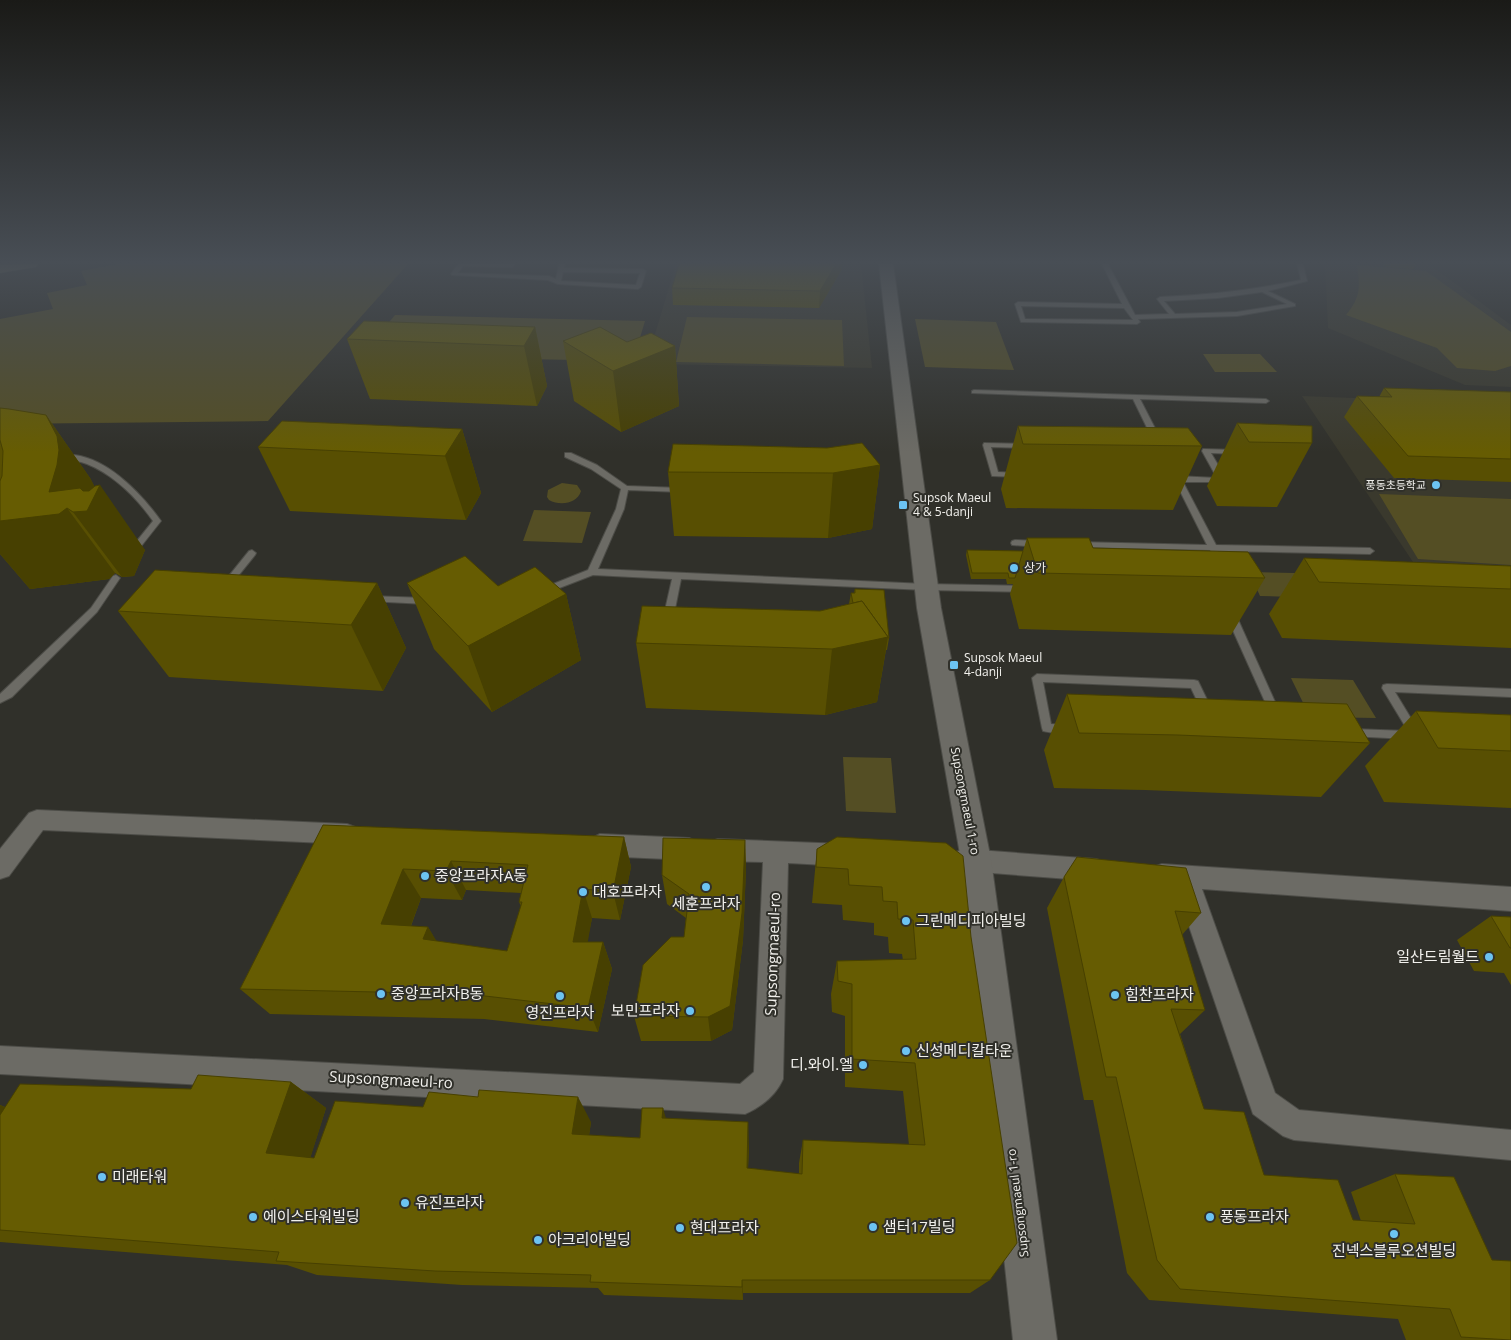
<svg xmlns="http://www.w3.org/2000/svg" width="1511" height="1340" font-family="'Open Sans','Noto Sans KR',sans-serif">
  <rect width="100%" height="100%" fill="#30302a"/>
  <g fill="#3a392d">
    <path d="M676 264H861L872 368 646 364Z"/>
    <path d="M1325 264H1429L1511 325V387L1465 385 1328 328Z"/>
    <path d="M1302 396 1511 404V572L1415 565Z"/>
  </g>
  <g fill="#544e24">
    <path d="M117 264H408L268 421 0 424V319L53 309 47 293 87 285 81 271Z"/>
    <path d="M1357 265 1426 271 1511 332V366L1495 371 1457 368 1437 348 1346 315C1361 297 1360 287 1357 265Z"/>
    <path d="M395 315 645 321 633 361 361 356Z"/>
    <path d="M687 317 842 320 844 366 676 362Z"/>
    <path d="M915 319 996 322 1014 370 925 367Z"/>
    <path d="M1203 354H1260L1277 372H1215Z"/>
    <path d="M562 483 577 485 581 491C577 504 560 506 549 500L547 497 548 490Z"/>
    <path d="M1379 494 1511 499V565L1418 559Z"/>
    <path d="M534 510 591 512 582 543 523 541Z"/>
    <path d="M1249 572 1341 574 1357 599 1260 596Z"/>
    <path d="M1291 678 1353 680 1376 718 1310 717Z"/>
    <path d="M843 757 891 758 896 813 846 811Z"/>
  </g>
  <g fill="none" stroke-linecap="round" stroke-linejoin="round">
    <defs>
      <g id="service">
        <path d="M458 264H515L513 267 463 266 458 273 549 276 556 279 559 264H565L564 268 643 269 646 271 641 287 638 289 558 284 548 280 452 275 451 274ZM563 272 640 273 636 285 561 281Z"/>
        <path d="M1102 264H1108L1135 315 1169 314 1157 299 1160 297C1209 295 1253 290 1301 280L1297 264H1303L1307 281 1268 291 1295 304V306L1237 316 1138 319 1140 322 1137 324 1021 322 1015 304 1018 302 1122 304ZM1262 292 1287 304 1237 312 1175 314 1164 301 1218 298ZM1021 306 1124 308 1133 320 1025 319Z"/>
        <path d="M974 390 1266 399 1269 401 1266 403 1140 399 1160 438 1156 440 1152 438 1133 399 972 393V391Z"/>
        <path d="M984 443 1027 444V448H1024L991 447 998 472 1018 473 1022 475 1021 477 992 476 983 445Z"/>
        <path d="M1203 449 1237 450 1241 452 1237 454 1211 453 1227 480 1226 482H1183L1216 545 1370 548 1374 551 1370 554 1218 551 1224 562 1220 565 1217 564 1210 550 1075 547 1074 545 1078 542 1207 545 1175 481 1171 479 1177 476 1217 478 1202 451Z"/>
        <path d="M565 453H571L597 465 627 486 681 488 685 490 681 492 628 490 624 509 598 569 926 584 1025 586 1030 589 1025 592 926 590 681 579 673 619 668 622 663 619 672 579 593 575 549 592H543L541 590 543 588 588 570 616 509 621 489 591 469 565 457Z"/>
        <path d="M63 455C102 451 141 493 161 521L135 554 132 555 128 552 153 521C136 497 114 475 87 464 79 461 71 460 63 459Z"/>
        <path d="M1015 540 1039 541 1043 544 1039 547 1012 545 1011 543 1012 541Z"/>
        <path d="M252 550 256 553 255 555 230 586H224L222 584 224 582 249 551Z"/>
        <path d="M116 575 120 578 97 612 12 697 0 703V694L91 608 113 576Z"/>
        <path d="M370 596 426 598 431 601 426 604 367 601 365 599Z"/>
        <path d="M1231 612 1236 615 1280 713 1279 716H1271L1270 713 1226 615Z"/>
        <path d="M1037 674 1194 680 1198 681 1212 710 1211 713H1203L1191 688 1043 682 1051 724 1070 725 1071 728 1070 731C1062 733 1051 733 1043 731L1042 728 1032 678Z"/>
        <path d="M1387 684 1511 689V697L1395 692 1418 730 1417 733 1413 734 1412 738 1408 739 1349 736 1348 733 1349 730 1353 729 1408 731 1382 688 1383 685Z"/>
      </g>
      <g id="minor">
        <path d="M37 810 347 824 355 827 359 834 355 841 347 844 43 830 9 876 0 879V849L29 813Z"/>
        <path d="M600 834 689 838 698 842 701 849 698 856 689 860 600 856 592 852 588 845 592 838Z"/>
        <path d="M718 839 844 844 853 847 856 855 853 863 844 866 788 863 783 1079C776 1095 761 1107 745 1114L0 1074V1046L740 1084 754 1072 763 862 718 861 709 858 706 850 709 842Z"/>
        <path d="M965 849 1096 859 1105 862 1108 870 1105 878 1096 881 965 871 956 868 953 860 956 852Z"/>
        <path d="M1162 864 1511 887V911L1202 889 1275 1093 1299 1110 1511 1130V1160L1294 1140 1283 1136 1253 1114 1177 891 1179 887 1162 886 1153 883 1150 875 1153 867Z"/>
      </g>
      <path id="tertiary" d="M879 264H893L941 608 991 860 1057 1340H1013L961 860 917 608Z"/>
      <path id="secondary" d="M38 264 36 267 0 273V265Z"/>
    </defs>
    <use href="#service" stroke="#4c4c47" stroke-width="2"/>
    <use href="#minor" stroke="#4c4c47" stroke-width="2"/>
    <use href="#tertiary" stroke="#4c4c47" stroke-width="2"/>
    <use href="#secondary" stroke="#4c4c47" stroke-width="1"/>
    <use href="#service" fill="#6c6b65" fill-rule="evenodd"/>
    <use href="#minor" fill="#6c6b65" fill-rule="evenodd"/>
    <use href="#tertiary" fill="#6c6b65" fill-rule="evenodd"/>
    <use href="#secondary" fill="#7a7659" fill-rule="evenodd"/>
  </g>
  <g fill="#584f02" fill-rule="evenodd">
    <path d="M679 264H842V269L819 308 673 305 672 288Z"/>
    <path d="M1383 264H1416L1413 269 1386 267Z"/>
    <path d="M535 327 547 386 537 406 370 399 347 339Z"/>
    <path d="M563 341 627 342 675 346 679 406 621 432 574 401Z"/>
    <path d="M1384 388 1511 392V482L1394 478 1344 417 1357 396 1379 397Z"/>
    <path d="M0 408 46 415 90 478 94 486 145 550 134 576 122 577 115 573 109 579 30 589 0 554Z"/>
    <path d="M1237 423 1312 443 1277 507 1217 506 1207 486Z"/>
    <path d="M1018 426 1202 446 1173 510 1006 508 1001 489Z"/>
    <path d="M462 429 481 493 466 520 290 511 258 447Z"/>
    <path d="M880 465 872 529 828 538 674 536 668 472Z"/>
    <path d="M1027 538 1093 548 1265 578 1231 635 1019 629 1010 594 1013 584H1007L1006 579H971L966 555 967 550 1023 551Z"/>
    <path d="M1304 558 1511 566V648L1282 638 1269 614Z"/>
    <path d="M377 583 406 648 383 691 169 677 118 611Z"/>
    <path d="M407 583 498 586 566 594 581 660 492 712 434 649Z"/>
    <path d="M855 589 889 638 887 650H886L877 702 825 715 646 708 636 643 820 611 849 604 851 593H854Z"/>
    <path d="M1067 694 1370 743 1321 797 1145 790 1054 788 1044 750Z"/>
    <path d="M1416 711 1511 715V808L1384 802 1365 766Z"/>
    <path d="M323 825 624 837 631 867 620 920 592 918 587 942H603L612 969 598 1032 484 1019 270 1014 240 989ZM466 890 521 893 519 902 521 906 507 951 436 941 428 927 411 926 421 898 462 900Z"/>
    <path d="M745 840 746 869 743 940 732 1030 711 1041H641L634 1016 684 937 686 918 667 904 662 875Z"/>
    <path d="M817 849 971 937 990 1280 970 1293H743V1300L604 1295 598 1288 462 1285 317 1275 287 1265 0 1242V1105L5 1107 191 1089 291 1082 326 1108 310 1158H314L591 1122 589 1135 640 1138 666 1118 749 1147 748 1169 799 1174V1163L803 1140 909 1145 903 1091 845 1087V1016L832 1012 831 994 837 961 903 960 902 954 889 953 888 937 874 935V923L843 920 842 905 812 903Z"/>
    <path d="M1064 877 1201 913 1182 935 1205 1010 1180 1034 1204 1109 1264 1175 1353 1220 1361 1221 1351 1192 1395 1174 1511 1340H1406L1398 1319 1149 1300 1127 1273 1093 1100H1084L1047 908Z"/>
    <path d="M1491 916 1511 917V985L1504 973 1474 971 1457 940Z"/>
  </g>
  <g fill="#474001">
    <path d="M836 264H842V269L819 308 820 291Z"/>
    <path d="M535 327 547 386 537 406 524 346Z"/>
    <path d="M675 346 679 406 621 432 613 371Z"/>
    <path d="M46 415 90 478 97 491 100 485 145 550 134 576 122 577 73 512 67 508 115 573 109 579 30 589 0 554V521L49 492Z"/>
    <path d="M462 429 481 493 466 520 445 456Z"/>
    <path d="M880 465 872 529 828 538 833 473Z"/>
    <path d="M377 583 406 648 383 691 351 625Z"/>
    <path d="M566 594 581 660 492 712 468 646Z"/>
    <path d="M888 637 877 702 825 715 832 649Z"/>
    <path d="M624 837 631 867 620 920 613 892Z"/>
    <path d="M745 840 746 869 743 940 732 1030 711 1041 708 1017Z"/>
    <path d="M451 861 466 890 462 900 446 871Z"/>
    <path d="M403 869 421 898 401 952 381 924Z"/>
    <path d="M583 889 592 918 583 969 573 942Z"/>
    <path d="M428 927 445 955 423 939Z"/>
    <path d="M603 942 612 969 598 1032 588 1008Z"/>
    <path d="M291 1082 326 1108 305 1175 266 1153Z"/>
    <path d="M578 1097 591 1122 586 1158 572 1134Z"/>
    <path d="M0 1105 27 1117 0 1158Z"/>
    <path d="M663 1108 670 1133 662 1118Z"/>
    <path d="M748 1122 749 1147 747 1190V1168Z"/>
    <path d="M742 1280 743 1293V1300L742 1287Z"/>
  </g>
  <g fill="#665c02" stroke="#474001" fill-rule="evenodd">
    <path d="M679 264H836L820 291 672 288Z"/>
    <path d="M364 321 535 327 524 346 347 339Z"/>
    <path d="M600 327 627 342 651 333 675 346 613 371 563 341Z"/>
    <path d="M1384 388 1511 392V459L1408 456 1357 396 1392 397Z"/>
    <path d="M0 408 9 409 46 415 57 436 59 450 57 465 49 492 80 488 83 491H89L95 486 100 485 87 511 73 512 67 508 59 514 0 521V481L2 476 3 451 0 440Z"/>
    <path d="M282 421 462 429 445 456 258 447Z"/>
    <path d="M1237 423 1312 426V443L1249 442Z"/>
    <path d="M1018 426 1188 428 1202 446 1023 444Z"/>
    <path d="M862 443 880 465 833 473 668 472 673 444 827 448Z"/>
    <path d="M1027 538H1089L1093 548 1248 552 1265 578 1038 573Z"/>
    <path d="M967 550 1023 551 1015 578H1009L1008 573H972Z"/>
    <path d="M465 556 498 586 535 567 566 594 468 646 407 583Z"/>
    <path d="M1304 558 1511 566V589L1319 582Z"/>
    <path d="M155 570 377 583 351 625 118 611Z"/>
    <path d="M855 589 884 590 889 638H888V637L862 601 853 603 851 593H855Z"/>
    <path d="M862 601 888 637 832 649 636 643 642 606 820 611Z"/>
    <path d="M1067 694 1347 704 1370 743 1178 735 1079 733Z"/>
    <path d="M1416 711 1511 715V751L1438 748Z"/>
    <path d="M323 825 624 837 613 892 583 889 573 942H603L588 1008 468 994 240 989ZM451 861 528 865 519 902H522L507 951 423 939 428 927 381 924 403 869 446 871Z"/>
    <path d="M837 837 946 843 963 856 971 937 1017 1243 990 1280H742V1287L590 1282 591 1275 435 1271 276 1261 279 1252 0 1230V1115L20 1084 191 1089 198 1075 291 1082 266 1153 314 1158 335 1101 423 1107 429 1092 478 1097 479 1090 578 1097 572 1134 640 1138 642 1108H663L662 1118 748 1122 747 1168 802 1174 803 1140 925 1145 915 1063 852 1059V984L838 981 837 961 916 959 913 920 898 919 897 902 883 901 882 887 849 885 848 869 816 867 817 849Z"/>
    <path d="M663 838 745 840 742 913 730 1006 708 1017 634 1016 643 965 671 937H684L689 894 662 875Z"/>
    <path d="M1077 857 1186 868 1201 913 1175 911 1205 1010 1171 1009 1204 1109 1244 1112 1264 1175 1338 1180 1353 1220 1415 1224 1395 1174 1454 1177 1492 1260 1511 1261V1340L1461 1337 1450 1309 1180 1289 1157 1260 1116 1077H1106L1064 877Z"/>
    <path d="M1491 916 1511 917V948H1510Z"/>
  </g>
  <linearGradient id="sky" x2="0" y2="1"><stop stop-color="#1a1a17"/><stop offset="0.58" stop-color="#484e55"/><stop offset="1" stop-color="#484e55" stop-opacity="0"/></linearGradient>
  <rect width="1511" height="452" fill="url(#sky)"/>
  <g fill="#6cc3f2" stroke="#30302a" stroke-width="2">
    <circle cx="1436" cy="485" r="5"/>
    <rect x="898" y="500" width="10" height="10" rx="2.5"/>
    <circle cx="1014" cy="568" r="5"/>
    <rect x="949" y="660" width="10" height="10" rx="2.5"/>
    <circle cx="425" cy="876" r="5"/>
    <circle cx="706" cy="887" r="5"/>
    <circle cx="583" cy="892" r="5"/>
    <circle cx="906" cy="921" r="5"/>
    <circle cx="1489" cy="957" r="5"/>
    <circle cx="381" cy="994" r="5"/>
    <circle cx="1115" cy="995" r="5"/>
    <circle cx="560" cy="996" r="5"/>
    <circle cx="690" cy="1011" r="5"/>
    <circle cx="906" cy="1051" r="5"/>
    <circle cx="863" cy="1065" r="5"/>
    <circle cx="102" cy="1177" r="5"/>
    <circle cx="405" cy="1203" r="5"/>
    <circle cx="253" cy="1217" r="5"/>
    <circle cx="1210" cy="1217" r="5"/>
    <circle cx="873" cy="1227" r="5"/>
    <circle cx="680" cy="1228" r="5"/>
    <circle cx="1394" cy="1234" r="5"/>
    <circle cx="538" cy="1240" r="5"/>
  </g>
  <g text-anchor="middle" stroke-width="4" stroke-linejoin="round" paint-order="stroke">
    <g font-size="11" fill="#f2f1ed" stroke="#30302a" text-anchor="end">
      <text x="1426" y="489">풍동초등학교</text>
    </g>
    <g font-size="12" fill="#f2f1ed" stroke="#30302a" text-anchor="start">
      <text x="913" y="502">Supsok Maeul<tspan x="913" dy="14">4 &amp; 5-danji</tspan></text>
      <text x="1024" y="572">상가</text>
      <text x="964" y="662">Supsok Maeul<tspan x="964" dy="14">4-danji</tspan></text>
    </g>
    <g font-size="12" fill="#f2f1ed" stroke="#30302a">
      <text transform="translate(965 801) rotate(79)" y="4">Supsongmaeul 1-ro</text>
      <text transform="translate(1018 1203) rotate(-97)" y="4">Supsongmaeul 1-ro</text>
    </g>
    <g font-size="15" fill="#f2f1ed" stroke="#30302a" text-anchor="start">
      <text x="435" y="881">중앙프라자A동</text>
      <text x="593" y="897">대호프라자</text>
      <text x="706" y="909" text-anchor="middle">세훈프라자</text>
      <text x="916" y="926">그린메디피아빌딩</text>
      <text x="1479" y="962" text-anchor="end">일산드림월드</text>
      <text x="391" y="999">중앙프라자B동</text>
      <text x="1125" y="1000">힘찬프라자</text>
      <text x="680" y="1016" text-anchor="end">보민프라자</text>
      <text x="560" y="1018" text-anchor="middle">영진프라자</text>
      <text x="916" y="1056">신성메디칼타운</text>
      <text x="853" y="1070" text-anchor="end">디.와이.엘</text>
      <text x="112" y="1182">미래타워</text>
      <text x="415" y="1208">유진프라자</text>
      <text x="263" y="1222">에이스타워빌딩</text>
      <text x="1220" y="1222">풍동프라자</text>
      <text x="883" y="1232">샘터17빌딩</text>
      <text x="690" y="1233">현대프라자</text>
      <text x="548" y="1245">아크리아빌딩</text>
      <text x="1394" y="1256" text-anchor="middle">진넥스블루오션빌딩</text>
    </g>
    <g font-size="15" fill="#f2f1ed" stroke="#30302a">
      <text transform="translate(773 954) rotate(-88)" y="5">Supsongmaeul-ro</text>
      <text transform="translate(391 1080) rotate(3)" y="5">Supsongmaeul-ro</text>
    </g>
  </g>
</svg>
